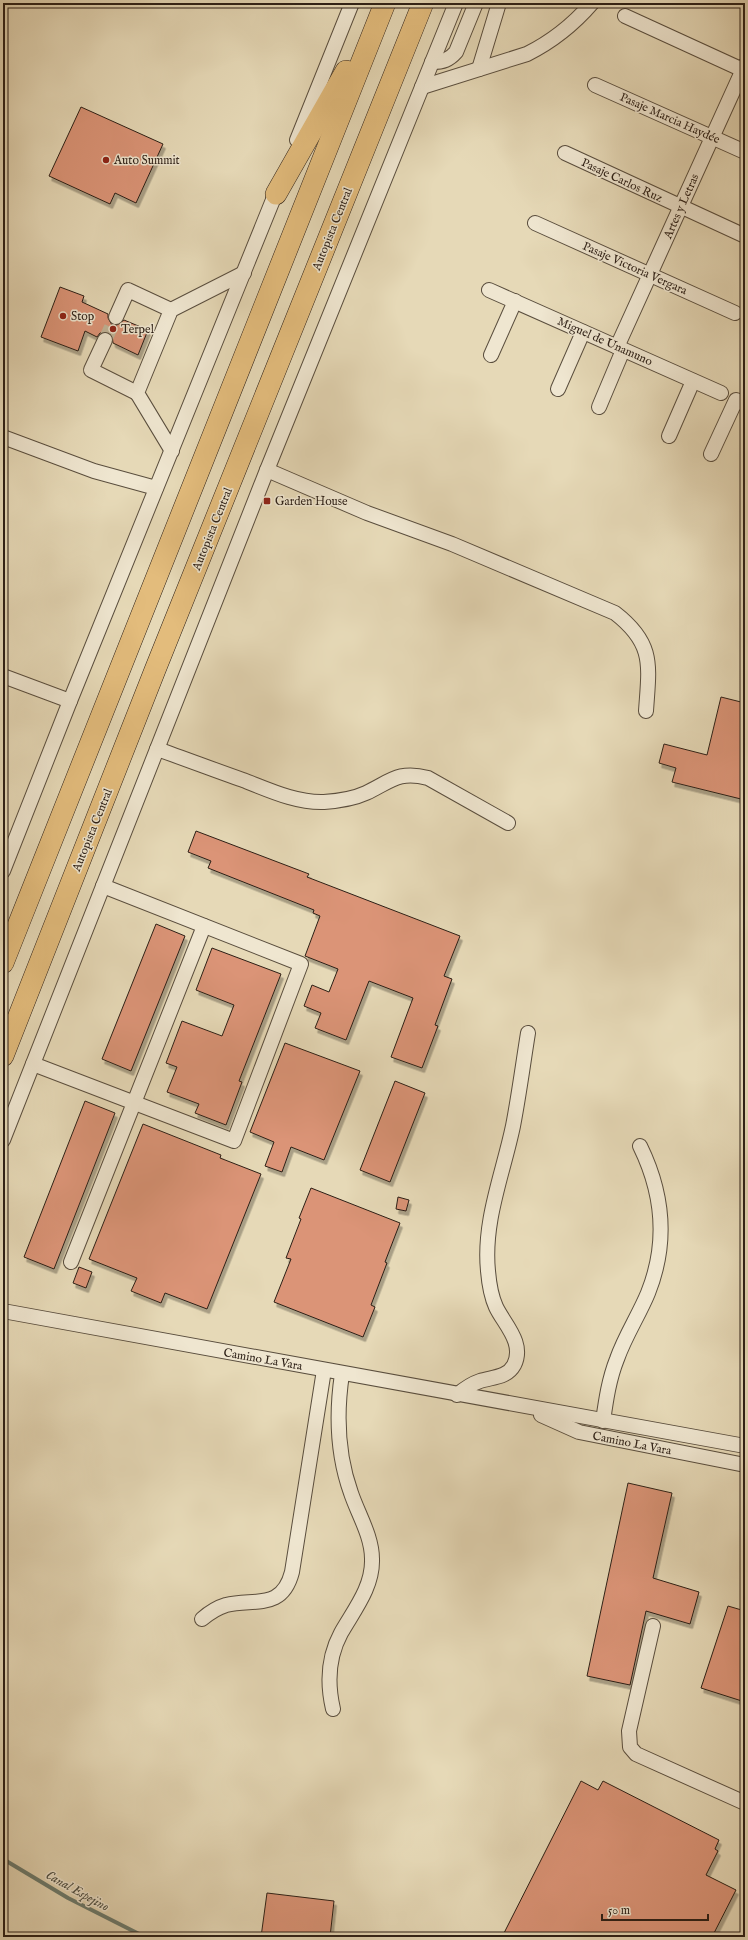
<svg xmlns="http://www.w3.org/2000/svg" width="748" height="1940" font-family="'IM FELL English',serif">
  <defs>
    <filter id="shadow"><feDropShadow dx="2.5" dy="4.5" stdDeviation="0" flood-color="#0004"/></filter>
  </defs>
  <rect width="100%" height="100%" fill="#e6d9b7"/>
  <filter id="stains"><feTurbulence type="fractalNoise" baseFrequency=".005" numOctaves="4"/><feColorMatrix values="0 0 0 0 .2 0 0 0 0 .09 0 0 0 0 .02 0 0 0 .5 -.17"/></filter>
  <radialGradient id="worn" r=".72"><stop offset=".6" stop-color="#630" stop-opacity="0"/><stop offset="1" stop-color="#630" stop-opacity=".3"/></radialGradient>
  <g fill="none" stroke-linecap="round" stroke-linejoin="round">
    <path stroke="#6c7c6f" stroke-width="4" d="M3 1859 68 1898 145 1937"/>
  </g>
  <g fill="#db9477" stroke="#2c1f16" filter="url(#shadow)">
    <path d="M81 107 163 144 136 203 115 193 110 204 49 176Z"/>
    <path d="M60 287 84 296 82 302 108 314V318L112 325H117L124 320 148 330 138 355 113 343 112 335 108 332 100 333 97 337 85 331 78 351 41 337Z"/>
    <path d="M721 697 745 703V800L672 782 676 768 659 763 664 744 707 755Z"/>
    <path d="M196 831 309 874 307 877 460 936 444 976 452 979 435 1025 438 1026 422 1068 391 1057 413 998 369 981 346 1040 315 1028 321 1013 304 1006 312 985 329 992 338 969 305 956 320 916 313 913 314 910 208 868 211 861 188 852Z"/>
    <path d="M156 924 185 936 131 1071 102 1059Z"/>
    <path d="M212 948 281 974 239 1081 242 1082 226 1125 195 1113 199 1104 167 1092 177 1067 166 1063 182 1021 222 1036 234 1005 196 990Z"/>
    <path d="M285 1043 360 1071 324 1160 291 1147 282 1172 265 1166 274 1142 250 1132Z"/>
    <path d="M395 1081 425 1093 390 1182 360 1170Z"/>
    <path d="M85 1101 115 1113 54 1269 24 1257Z"/>
    <path d="M143 1124 221 1155 220 1158 261 1174 207 1309 165 1293 161 1303 131 1291 137 1278 89 1259Z"/>
    <path d="M311 1188 400 1223 385 1262 387 1263 371 1305 375 1307 363 1337 274 1302 291 1259 286 1258 301 1219 299 1218Z"/>
    <path d="M398 1197 409 1200 406 1211 396 1209Z"/>
    <path d="M79 1267 92 1272 86 1288 73 1283Z"/>
    <path d="M628 1483 672 1493 653 1578 699 1592 690 1624 646 1611 630 1685 587 1676Z"/>
    <path d="M728 1606 745 1611V1702L701 1688Z"/>
    <path d="M581 1781 598 1790 603 1781 719 1840 715 1849 718 1851 706 1875 736 1890 712 1937H502Z"/>
    <path d="M267 1893 334 1901 330 1937H261Z"/>
  </g>
  <g fill="none" stroke-linecap="round" stroke-linejoin="round">
    <path stroke="#c1b497" stroke-width="14" stroke-dasharray="14 7" stroke-linecap="butt" d="M105 340 116 317"/>
    <defs>
      <g id="minor">
        <path d="M625 16 745 71"/>
        <path d="M432 62C443 62 449 60 456 52L476 3"/>
        <path d="M479 69 499 3"/>
        <path d="M595 85 745 152"/>
        <path d="M422 87 527 54C553 41 573 25 592 3"/>
        <path d="M297 140 352 3"/>
        <path d="M565 153 745 236"/>
        <path d="M535 223 735 313"/>
        <path d="M489 290 721 393"/>
        <path d="M116 317 128 290 171 310"/>
        <path d="M105 340 91 370 137 393"/>
        <path d="M617 347 745 65"/>
        <path d="M491 355 515 301"/>
        <path d="M558 389 583 332"/>
        <path d="M599 407 623 350"/>
        <path d="M669 436 693 381"/>
        <path d="M3 437 94 471 156 488"/>
        <path d="M172 451 137 393 171 310 244 273"/>
        <path d="M711 454 736 400 745 404"/>
        <path d="M267 470 367 513 452 544 615 613C655 644 649 666 646 711"/>
        <path d="M3 676 70 701"/>
        <path d="M157 749C186 759 214 770 243 780 269 790 296 803 324 802 338 801 353 799 366 793 390 782 398 770 428 778L508 823"/>
        <path d="M3 871 70 701 279 185"/>
        <path d="M33 1064 234 1141 301 964 103 886"/>
        <path d="M3 1140 267 470 456 3"/>
        <path d="M71 1262 204 926"/>
        <path d="M3 1311 745 1446"/>
        <path d="M457 1395C464 1389 471 1384 480 1381 492 1377 507 1378 514 1365 525 1343 504 1324 496 1307 491 1296 489 1283 488 1271 483 1221 503 1174 513 1126 519 1095 523 1064 528 1033"/>
        <path d="M541 1415 579 1432 745 1465"/>
        <path d="M603 1421C606 1400 609 1379 617 1359 625 1336 639 1315 648 1293 668 1243 663 1193 640 1146"/>
        <path d="M202 1619C209 1613 216 1608 226 1605 254 1598 282 1611 292 1572L324 1370"/>
        <path d="M653 1626 629 1731 630 1747 636 1754 745 1803"/>
        <path d="M333 1709C327 1683 328 1657 341 1633 354 1610 373 1587 372 1559 372 1536 358 1514 351 1493 337 1454 336 1414 342 1374"/>
      </g>
      <g id="highway">
        <path d="M276 194 346 71"/>
        <path d="M3 963 385 3"/>
        <path d="M3 1056 155 670 423 3"/>
      </g>
    </defs>
    <use href="#minor" stroke="#5a4e3e" stroke-width="16"/>
    <use href="#highway" stroke="#2c1f16" stroke-width="22"/>
    <use href="#minor" stroke="#efe6d0" stroke-width="14"/>
    <use href="#highway" stroke="#e3bc7c" stroke-width="21"/>
  </g>
  <g fill="#8f2418" stroke="#efe6d0" stroke-width="1.5">
    <circle cx="106" cy="160" r="4"/>
    <circle cx="63" cy="316" r="4"/>
    <circle cx="113" cy="329" r="4"/>
    <rect x="263" y="497" width="8" height="8" rx="2"/>
  </g>
  <g text-anchor="middle" stroke-width="3" stroke-linejoin="round" paint-order="stroke">
    <g font-size="12" fill="#2c1f16" stroke="#efe6d0">
      <text transform="translate(670 118) rotate(24)" y="4">Pasaje Marcia Haydée</text>
      <text transform="translate(622 180) rotate(25)" y="4">Pasaje Carlos Ruz</text>
      <text transform="translate(681 206) rotate(-66)" y="4">Artes y Letras</text>
      <text transform="translate(332 229) rotate(-68)" y="4">Autopista Central</text>
      <text transform="translate(635 268) rotate(24)" y="4">Pasaje Victoria Vergara</text>
      <text transform="translate(605 341) rotate(24)" y="4">Miguel de Unamuno</text>
      <text transform="translate(212 529) rotate(-68)" y="4">Autopista Central</text>
      <text transform="translate(92 830) rotate(-68)" y="4">Autopista Central</text>
      <text transform="translate(263 1359) rotate(10)" y="4">Camino La Vara</text>
      <text transform="translate(632 1443) rotate(11)" y="4">Camino La Vara</text>
    </g>
    <g font-size="12" fill="#2c1f16" stroke="#efe6d0" text-anchor="start">
      <text x="114" y="164">Auto Summit</text>
      <text x="71" y="320">Stop</text>
      <text x="121" y="333">Terpel</text>
      <text x="275" y="505">Garden House</text>
    </g>
    <g font-size="13" font-style="italic" fill="#4c4e43" stroke="#efe6d0">
      <text transform="translate(78 1890) rotate(29)" y="5">Canal Espejino</text>
    </g>
  </g>
  <rect width="748" height="1940" fill="none" stroke="#e6d9b7" stroke-width="16"/>
  <rect x="4" y="4" width="740" height="1932" fill="none" stroke="#2c1f16" stroke-width="2"/>
  <rect x="8" y="8" width="732" height="1924" fill="none" stroke="#2c1f16"/>
  <path d="M602 1914v6h106v-6" fill="none" stroke="#2c1f16" stroke-width="2"/>
  <text x="608" y="1914" font-size="12" fill="#2c1f16" stroke="#efe6d0" stroke-width="3" paint-order="stroke">50 m</text>
  <rect width="100%" height="100%" filter="url(#stains)"/>
  <rect width="100%" height="100%" fill="url(#worn)"/>
</svg>
